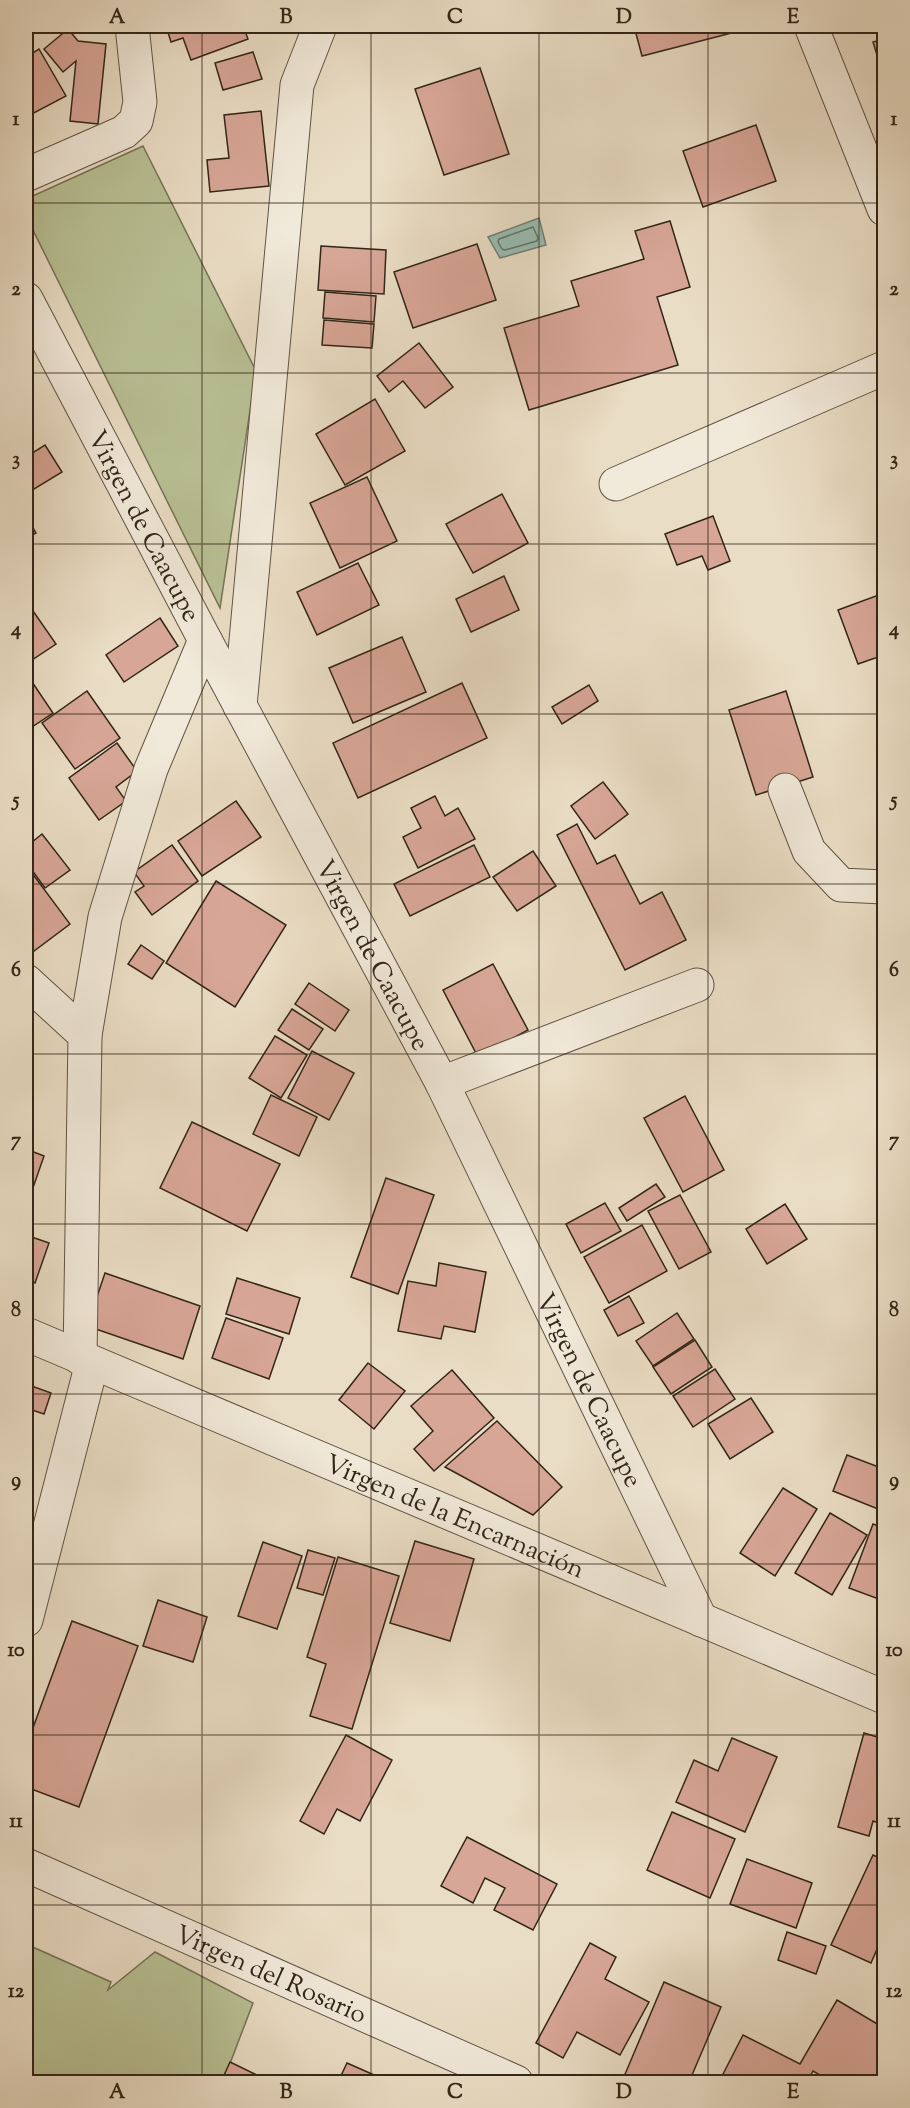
<svg xmlns="http://www.w3.org/2000/svg" width="910" height="2108" font-family="'Sorts Mill Goudy',serif">
  <rect width="100%" height="100%" fill="#eaddc5"/>
  <filter id="stains"><feTurbulence type="fractalNoise" baseFrequency=".00333" numOctaves="4"/><feColorMatrix values="0 0 0 0 .2 0 0 0 0 .09 0 0 0 0 .02 0 0 0 .5 -.17"/></filter>
  <radialGradient id="worn" r=".72"><stop offset=".6" stop-color="#630" stop-opacity="0"/><stop offset="1" stop-color="#630" stop-opacity=".3"/></radialGradient>
  <g fill="#b8c094" stroke="#757356" stroke-width="1.5">
    <path d="M143 146 256 371 220 608 26 216V199Z"/>
    <path d="M26 1944 111 1982 108 1990 155 1952 253 2003 223 2082H26Z"/>
  </g>
  <path fill="#98bcb2" stroke="#6f8074" stroke-width="1.5" d="M539 218 546 245 500 258 488 237Z"/>
  <g fill="none" stroke-linecap="round" stroke-linejoin="round">
    <path stroke="#657165" stroke-width="1.5" d="M533 227 538 238 537 241 505 250 502 249 498 242 499 239Z"/>
  </g>
  <g fill="#d8a697" stroke="#322618" stroke-width="1.5">
    <path d="M74 26H87L77 31Z"/>
    <path d="M166 26H243L248 39 191 60 183 38 171 42Z"/>
    <path d="M634 26H750L751 28 642 56Z"/>
    <path d="M68 29 78 41 106 44 98 124 70 121 76 61 63 72 44 49Z"/>
    <path d="M884 39V78L873 42Z"/>
    <path d="M39 49 66 96 30 115 26 107V57Z"/>
    <path d="M253 52 262 79 223 90 215 63Z"/>
    <path d="M480 68 509 154 444 175 415 89Z"/>
    <path d="M261 111 269 186 210 192 207 160 229 158 224 115Z"/>
    <path d="M756 125 776 181 703 207 683 151Z"/>
    <path d="M670 221 690 287 657 297 678 365 529 410 504 328 579 306 571 281 644 259 635 231Z"/>
    <path d="M477 244 496 300 413 328 394 272Z"/>
    <path d="M321 246 386 250 384 294 318 290Z"/>
    <path d="M325 292 376 296 374 322 323 318Z"/>
    <path d="M324 320 374 324 372 348 322 345Z"/>
    <path d="M419 343 453 387 425 408 403 381 389 392 377 376Z"/>
    <path d="M375 399 405 451 345 485 316 434Z"/>
    <path d="M45 445 62 472 26 494V457Z"/>
    <path d="M367 477 397 541 340 568 310 503Z"/>
    <path d="M502 494 528 543 473 573 446 524Z"/>
    <path d="M26 516 36 533 26 539Z"/>
    <path d="M713 516 730 561 708 570 702 556 677 565 665 534Z"/>
    <path d="M358 563 379 605 317 635 297 592Z"/>
    <path d="M504 576 519 610 471 632 456 599Z"/>
    <path d="M884 593V655L858 664 838 610Z"/>
    <path d="M33 611 56 644 29 662 26 657V616Z"/>
    <path d="M160 618 178 646 124 682 106 655Z"/>
    <path d="M402 637 426 692 353 723 329 668Z"/>
    <path d="M26 673 53 713 32 727 26 718Z"/>
    <path d="M462 683 487 738 358 798 333 743Z"/>
    <path d="M589 685 598 701 562 724 552 707Z"/>
    <path d="M87 691 120 738 75 769 42 723Z"/>
    <path d="M786 691 813 777 756 795 729 710Z"/>
    <path d="M117 743 137 771 116 787 126 801 99 820 69 778Z"/>
    <path d="M603 782 628 814 595 839 571 806Z"/>
    <path d="M435 796 445 816 458 808 475 839 418 868 403 837 421 828 411 808Z"/>
    <path d="M236 801 261 837 202 876 178 841Z"/>
    <path d="M577 824 597 864 615 855 640 904 662 892 686 940 625 970 557 835Z"/>
    <path d="M42 834 70 870 45 888 26 862V847Z"/>
    <path d="M172 845 198 881 152 915 135 892 144 886 134 872Z"/>
    <path d="M474 845 490 877 410 916 394 884Z"/>
    <path d="M533 851 556 886 517 911 493 877Z"/>
    <path d="M26 865 70 924 26 957Z"/>
    <path d="M216 881 286 925 235 1007 166 963Z"/>
    <path d="M141 945 164 961 152 979 128 964Z"/>
    <path d="M493 964 528 1030 478 1057 443 990Z"/>
    <path d="M309 983 349 1010 335 1031 295 1004Z"/>
    <path d="M292 1009 323 1029 309 1050 278 1030Z"/>
    <path d="M275 1036 307 1055 281 1098 249 1078Z"/>
    <path d="M312 1051 354 1073 329 1120 288 1098Z"/>
    <path d="M271 1095 317 1117 299 1156 253 1134Z"/>
    <path d="M685 1096 724 1170 683 1192 644 1118Z"/>
    <path d="M192 1122 280 1164 247 1231 160 1188Z"/>
    <path d="M26 1149 44 1156 26 1208Z"/>
    <path d="M386 1178 434 1195 398 1294 351 1277Z"/>
    <path d="M656 1184 665 1197 627 1221 619 1208Z"/>
    <path d="M680 1195 711 1252 679 1269 648 1211Z"/>
    <path d="M605 1203 621 1231 581 1253 566 1224Z"/>
    <path d="M785 1204 807 1239 767 1264 746 1229Z"/>
    <path d="M642 1225 667 1271 609 1303 584 1257Z"/>
    <path d="M26 1235 49 1243 35 1283 26 1279Z"/>
    <path d="M439 1263 486 1272 475 1332 444 1326 441 1339 398 1331 408 1281 436 1286Z"/>
    <path d="M105 1273 200 1306 183 1359 87 1326Z"/>
    <path d="M237 1278 300 1298 289 1334 226 1314Z"/>
    <path d="M629 1296 644 1323 618 1336 604 1310Z"/>
    <path d="M677 1313 694 1339 653 1366 636 1341Z"/>
    <path d="M226 1318 283 1338 269 1379 212 1358Z"/>
    <path d="M695 1340 712 1367 671 1394 653 1367Z"/>
    <path d="M368 1363 405 1391 374 1429 339 1400Z"/>
    <path d="M715 1369 735 1399 693 1427 673 1396Z"/>
    <path d="M452 1370 494 1418 434 1471 414 1449 433 1431 411 1406Z"/>
    <path d="M26 1384 51 1393 44 1414 26 1408Z"/>
    <path d="M751 1398 773 1432 730 1459 708 1424Z"/>
    <path d="M497 1421 562 1487 533 1515 445 1467Z"/>
    <path d="M884 1421V1436L877 1427Z"/>
    <path d="M847 1455 884 1469V1506L883 1511 833 1491Z"/>
    <path d="M783 1488 817 1509 775 1576 740 1553Z"/>
    <path d="M830 1513 867 1535 832 1595 795 1573Z"/>
    <path d="M873 1524 884 1528V1601L849 1588Z"/>
    <path d="M415 1541 474 1559 450 1641 390 1623Z"/>
    <path d="M263 1542 302 1556 277 1629 238 1616Z"/>
    <path d="M308 1550 335 1558 323 1595 297 1588Z"/>
    <path d="M338 1557 399 1576 352 1729 310 1716 326 1664 307 1657Z"/>
    <path d="M158 1600 207 1617 193 1662 143 1646Z"/>
    <path d="M72 1621 138 1646 79 1807 26 1787V1747Z"/>
    <path d="M864 1733 884 1739V1825L873 1821 869 1836 838 1827Z"/>
    <path d="M346 1735 392 1760 360 1821 337 1809 324 1834 300 1821Z"/>
    <path d="M732 1738 777 1757 745 1832 676 1802 694 1760 718 1771Z"/>
    <path d="M672 1812 735 1839 710 1898 647 1870Z"/>
    <path d="M467 1837 557 1884 533 1930 494 1910 505 1888 485 1878 473 1903 441 1886Z"/>
    <path d="M873 1855 884 1860V1933L871 1963 831 1945Z"/>
    <path d="M747 1859 812 1883 796 1928 730 1904Z"/>
    <path d="M787 1932 826 1946 816 1974 778 1960Z"/>
    <path d="M590 1943 616 1957 605 1979 649 2002 620 2055 577 2032 563 2058 536 2043Z"/>
    <path d="M664 1982 721 2007 689 2082H632L623 2079Z"/>
    <path d="M884 1999V2025L877 2023Z"/>
    <path d="M837 2000 884 2028V2082H832L813 2071 807 2082H719L743 2035 800 2064Z"/>
    <path d="M230 2062 269 2081 268 2082H221Z"/>
    <path d="M347 2063 390 2082H338Z"/>
  </g>
  <g fill="none" stroke-linecap="round" stroke-linejoin="round">
    <defs>
      <g id="minor">
        <path d="M811 26 884 209"/>
        <path d="M26 175 124 132 136 121 140 102 132 26"/>
        <path id="s1" d="M26 299 205 640 442 1083 701 1620"/>
        <path d="M616 484 884 368"/>
        <path d="M240 706 297 85 320 26"/>
        <path d="M785 790 809 851 841 885 884 887"/>
        <path d="M26 981 85 1035"/>
        <path d="M442 1083 697 985"/>
        <path id="s2" d="M26 1334 884 1697"/>
        <path d="M80 1358 85 1035 105 917 151 769 205 640"/>
        <path d="M26 1620 92 1363"/>
        <path id="s3" d="M26 1865 516 2082"/>
      </g>
    </defs>
    <use href="#minor" stroke="#605443" stroke-width="35"/>
    <use href="#minor" stroke="#f1e9d9" stroke-width="33"/>
  </g>
  <path fill="none" stroke="#322618" stroke-width="1.5" stroke-opacity="0.55" d="M202 26V2082M371 26V2082M539 26V2082M708 26V2082M26 203H884M26 373H884M26 544H884M26 714H884M26 884H884M26 1054H884M26 1224H884M26 1394H884M26 1564H884M26 1735H884M26 1905H884"/>
  <g text-anchor="middle" stroke-width="6" stroke-linejoin="round" paint-order="stroke">
    <g font-size="26" fill="#322618" stroke="#f1e9d9">
      <text dy="9" stroke="none"><textPath href="#s1" startOffset="256">Virgen de Caacupe</textPath></text>
      <text dy="9" stroke="none"><textPath href="#s1" startOffset="742">Virgen de Caacupe</textPath></text>
      <text dy="9" stroke="none"><textPath href="#s1" startOffset="1228">Virgen de Caacupe</textPath></text>
      <text dy="9" stroke="none"><textPath href="#s2" startOffset="466">Virgen de la Encarnación</textPath></text>
      <text dy="9" stroke="none"><textPath href="#s3" startOffset="268">Virgen del Rosario</textPath></text>
    </g>
  </g>
  <rect width="910" height="2108" fill="none" stroke="#eaddc5" stroke-width="66"/>
  <rect x="33" y="33" width="844" height="2042" fill="none" stroke="#322618" stroke-width="2"/>
  <g font-size="20" text-anchor="middle" font-weight="bold" fill="#322618">
    <text x="117" y="23">A</text>
    <text x="286" y="23">B</text>
    <text x="455" y="23">C</text>
    <text x="624" y="23">D</text>
    <text x="793" y="23">E</text>
    <text x="16" y="125">1</text>
    <text x="894" y="125">1</text>
    <text x="16" y="295">2</text>
    <text x="894" y="295">2</text>
    <text x="16" y="465">3</text>
    <text x="894" y="465">3</text>
    <text x="16" y="635">4</text>
    <text x="894" y="635">4</text>
    <text x="16" y="806">5</text>
    <text x="894" y="806">5</text>
    <text x="16" y="976">6</text>
    <text x="894" y="976">6</text>
    <text x="16" y="1146">7</text>
    <text x="894" y="1146">7</text>
    <text x="16" y="1316">8</text>
    <text x="894" y="1316">8</text>
    <text x="16" y="1486">9</text>
    <text x="894" y="1486">9</text>
    <text x="16" y="1656">10</text>
    <text x="894" y="1656">10</text>
    <text x="16" y="1827">11</text>
    <text x="894" y="1827">11</text>
    <text x="16" y="1997">12</text>
    <text x="894" y="1997">12</text>
    <text x="117" y="2098">A</text>
    <text x="286" y="2098">B</text>
    <text x="455" y="2098">C</text>
    <text x="624" y="2098">D</text>
    <text x="793" y="2098">E</text>
  </g>
  <rect width="100%" height="100%" filter="url(#stains)"/>
  <rect width="100%" height="100%" fill="url(#worn)"/>
</svg>
